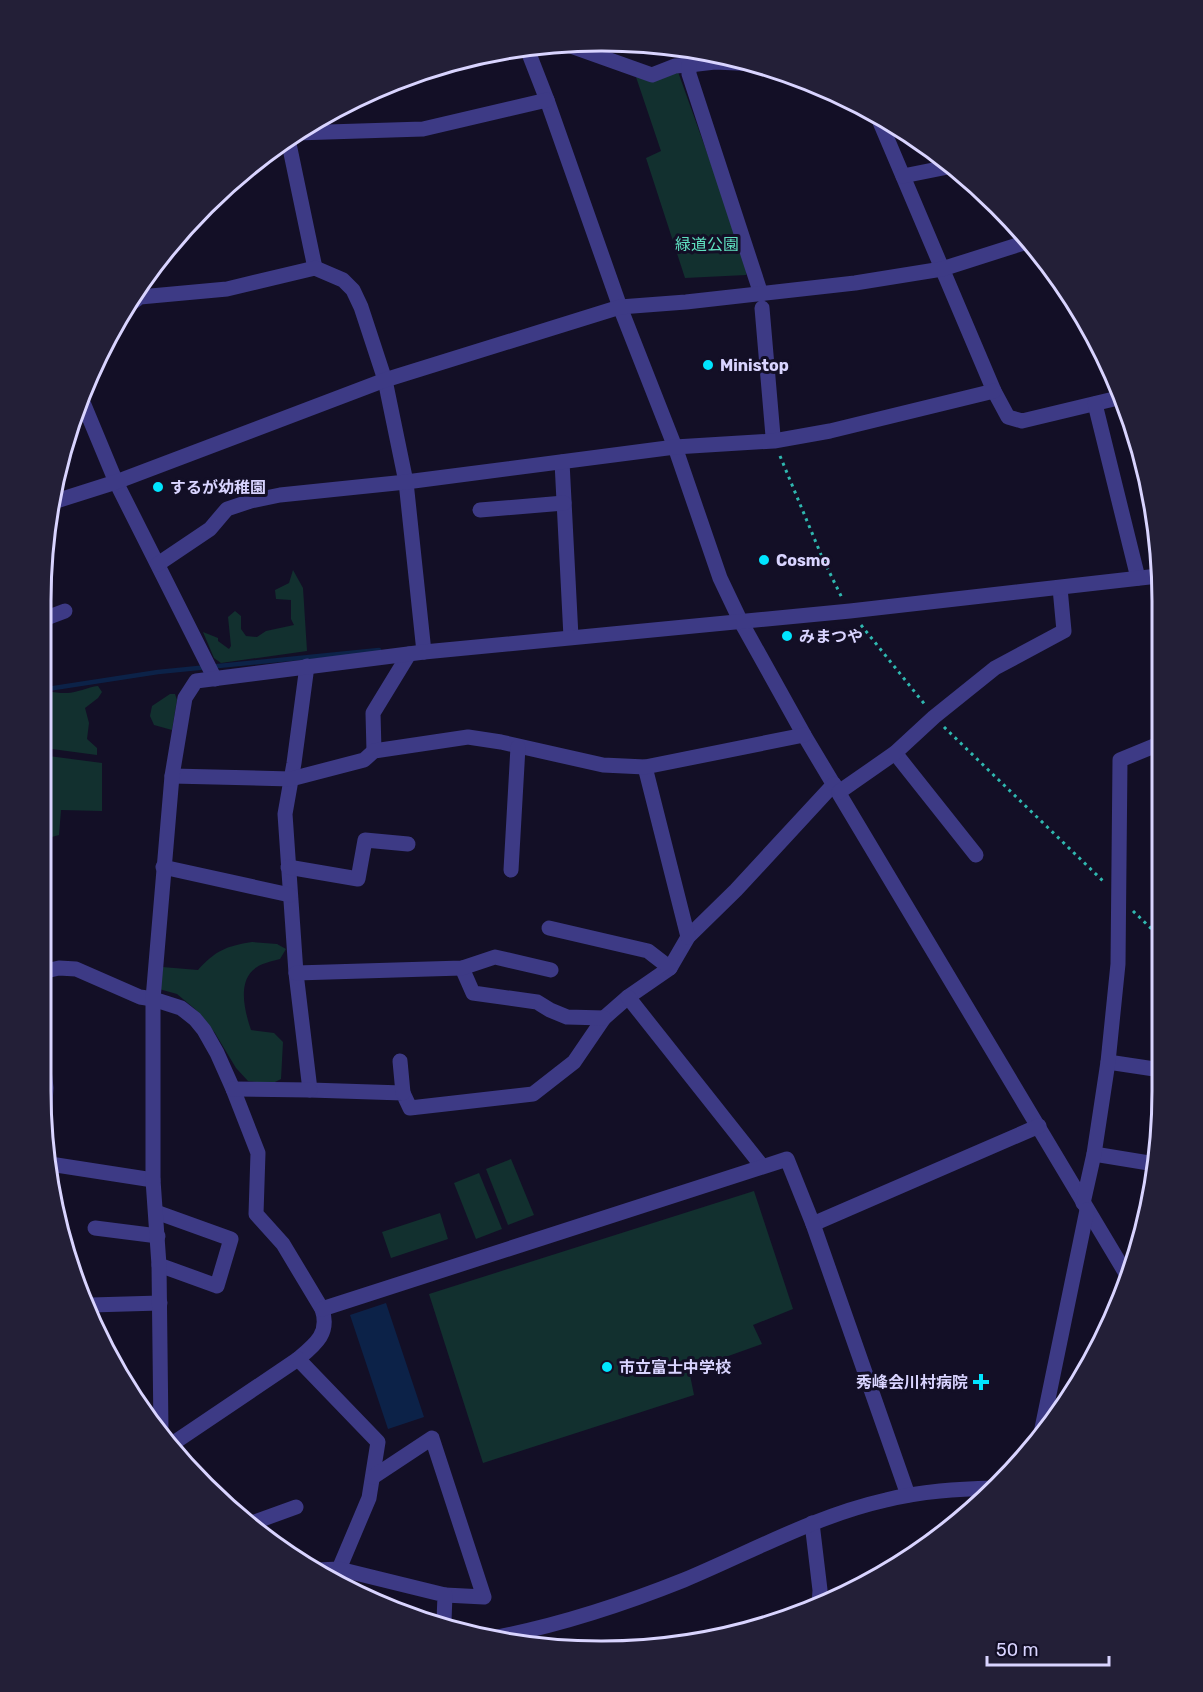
<svg xmlns="http://www.w3.org/2000/svg" width="1203" height="1692" font-family="Rubik,'Noto Sans JP',sans-serif">
  <rect width="100%" height="100%" fill="#130f26"/>
  <g fill="#12302f">
    <path d="M677 69 748 267 746 275 685 278 646 158 661 151 636 77Z"/>
    <path d="M293 570 303 588 307 651 221 663 214 658 203 632 218 638V641L229 649 231 646 228 617 235 611 241 616V629L246 636 257 637 266 631 294 625 291 619V600L276 599 275 590 289 583Z"/>
    <path d="M98 686 102 692 98 698 85 708 89 723 87 739 97 748V755L52 749C48 738 51 727 47 716 45 706 41 705 41 693 50 690 55 693 65 693 75 694 87 687 98 686Z"/>
    <path d="M170 694H175L177 700 172 730 154 725 150 716 152 706Z"/>
    <path d="M41 755 102 763V811L61 810 59 835 41 840Z"/>
    <path d="M252 942 277 944 286 949 280 959C273 961 263 963 257 967 236 980 245 1012 251 1030L274 1033 283 1042 281 1079 271 1084 248 1081 236 1068 215 1033 195 1009 177 994 159 989 162 967 198 970C215 951 226 946 252 942Z"/>
    <path d="M511 1159 534 1215 508 1225 486 1169Z"/>
    <path d="M479 1173 502 1229 476 1239 454 1183Z"/>
    <path d="M754 1191 793 1309 753 1325 762 1344 689 1370 694 1395 483 1463 429 1294Z"/>
    <path d="M440 1213 448 1239 391 1258 382 1232Z"/>
  </g>
  <path fill="#0c2248" d="M386 1303 424 1417 388 1429 350 1315Z"/>
  <g fill="none" stroke-linecap="round" stroke-linejoin="round">
    <path stroke="#0c2248" stroke-width="4.5" d="M41 690 158 672 379 650"/>
    <g stroke="#2fb8b0" stroke-width="3" stroke-dasharray="3 4.5" stroke-linecap="butt">
      <path d="M780 456 822 557 842 598"/>
      <path d="M861 625 926 706"/>
      <path d="M944 727 1103 881"/>
      <path d="M1133 911 1160 937"/>
    </g>
    <g stroke="#3d3a85" stroke-width="15">
      <path d="M565 44 652 75 675 66 689 65 715 62 758 64"/>
      <path d="M526 46 547 100 620 307 675 447 720 578 740 620 804 735 1128 1277"/>
      <path d="M689 65V74L761 294"/>
      <path d="M877 115 994 391 1008 417 1022 421 1118 398"/>
      <path d="M296 133 423 129 547 100"/>
      <path d="M288 139 315 268"/>
      <path d="M903 176 953 166"/>
      <path d="M130 304 140 297 227 289 315 268 343 280 353 290 361 307 385 380 406 482 424 652"/>
      <path d="M762 308 773 436"/>
      <path d="M1095 404 1138 578"/>
      <path d="M84 405 116 482 215 679"/>
      <path d="M562 462 571 637"/>
      <path d="M50 503 116 482 385 380 620 307 686 302 855 283 942 269 1030 241"/>
      <path d="M480 510 564 503"/>
      <path d="M158 564 210 529 227 509 251 501 280 495 406 482 675 447 774 441 830 431 994 391"/>
      <path d="M41 620 65 611"/>
      <path d="M307 666 294 763 285 814 296 973 310 1090 403 1093 410 1108 533 1094 574 1062 604 1018 628 997 670 968 688 937 736 890 834 784"/>
      <path d="M374 751 373 713 409 654"/>
      <path d="M895 753 976 855"/>
      <path d="M645 767 688 937"/>
      <path d="M172 776 291 779 364 760 374 751 468 737 501 742 603 765 645 767 804 735"/>
      <path d="M839 792 895 753 934 717 995 668 1064 631 1060 588"/>
      <path d="M163 867 290 895"/>
      <path d="M288 867 358 879 365 840 408 844"/>
      <path d="M511 870 518 747"/>
      <path d="M549 928 648 951 670 968"/>
      <path d="M462 968 473 993 537 1002 550 1010 567 1017 604 1018"/>
      <path d="M41 972 59 968 76 969 140 997 153 999 181 1008 195 1019 204 1030 217 1053 233 1089 258 1153 256 1214 283 1244 322 1309C330 1333 316 1344 298 1359L172 1444"/>
      <path d="M296 973 462 968 495 957 551 970"/>
      <path d="M628 997 762 1166"/>
      <path d="M41 1041 46 1088 44 1117"/>
      <path d="M400 1061 403 1093"/>
      <path d="M1108 1062 1161 1070"/>
      <path d="M233 1089 310 1090"/>
      <path d="M1094 1154 1155 1164"/>
      <path d="M50 1164 153 1180"/>
      <path d="M1083 1203 1094 1154 1108 1062 1118 964 1120 760 1159 744"/>
      <path d="M156 1212 231 1239 217 1286 159 1265"/>
      <path d="M813 1224 1039 1126"/>
      <path d="M95 1228 158 1236"/>
      <path d="M91 1305 160 1303"/>
      <path d="M322 1309 787 1159 813 1224 908 1495"/>
      <path d="M298 1359 378 1442 369 1498 339 1569"/>
      <path d="M161 1432 159 1265 153 1180V999L172 776 185 698 196 681 424 652 850 611 1158 576"/>
      <path d="M1040 1438 1087 1210"/>
      <path d="M373 1477 432 1438 484 1597 445 1595"/>
      <path d="M812 1523 820 1590 819 1607"/>
      <path d="M249 1524 296 1507"/>
      <path d="M318 1570 339 1569 445 1595 444 1621"/>
      <path d="M497 1637C560 1625 624 1604 684 1580 751 1552 815 1516 886 1500 922 1491 958 1489 994 1488"/>
    </g>
  </g>
  <g fill="#00e5ff" stroke="#130f26" stroke-width="2">
    <circle cx="708" cy="365" r="6"/>
    <circle cx="158" cy="487" r="6"/>
    <circle cx="764" cy="560" r="6"/>
    <circle cx="787" cy="636" r="6"/>
    <circle cx="607" cy="1367" r="6"/>
    <path d="M978 1373h6v6h6v6h-6v6h-6v-6h-6v-6h6z"/>
  </g>
  <g text-anchor="middle" stroke-width="6" stroke-linejoin="round" paint-order="stroke">
    <g font-size="16" fill="#5fe0c0" stroke="#130f26">
      <text x="707" y="250">緑道公園</text>
    </g>
    <g font-size="16" font-weight="bold" fill="#d9d4ff" stroke="#130f26" text-anchor="start">
      <text x="720" y="371">Ministop</text>
      <text x="170" y="493">するが幼稚園</text>
      <text x="776" y="566">Cosmo</text>
      <text x="799" y="642">みまつや</text>
      <text x="619" y="1373">市立富士中学校</text>
      <text x="968" y="1388" text-anchor="end">秀峰会川村病院</text>
    </g>
  </g>
  <path d="M0 0H1203V1692H0ZM601 51H602A550 550 0 0 1 1152 601V1091A550 550 0 0 1 602 1641H601A550 550 0 0 1 51 1091V601A550 550 0 0 1 601 51Z" fill="#231f37" fill-rule="evenodd"/>
  <path fill="none" stroke="#d9d4ff" stroke-width="3" d="M601 51H602A550 550 0 0 1 1152 601V1091A550 550 0 0 1 602 1641H601A550 550 0 0 1 51 1091V601A550 550 0 0 1 601 51Z"/>
  <path d="M987 1656v9h122v-9" fill="none" stroke="#d9d4ff" stroke-width="3"/>
  <text x="996" y="1656" font-size="18" fill="#d9d4ff" stroke="#130f26" stroke-width="4.5" paint-order="stroke">50 m</text>
</svg>
